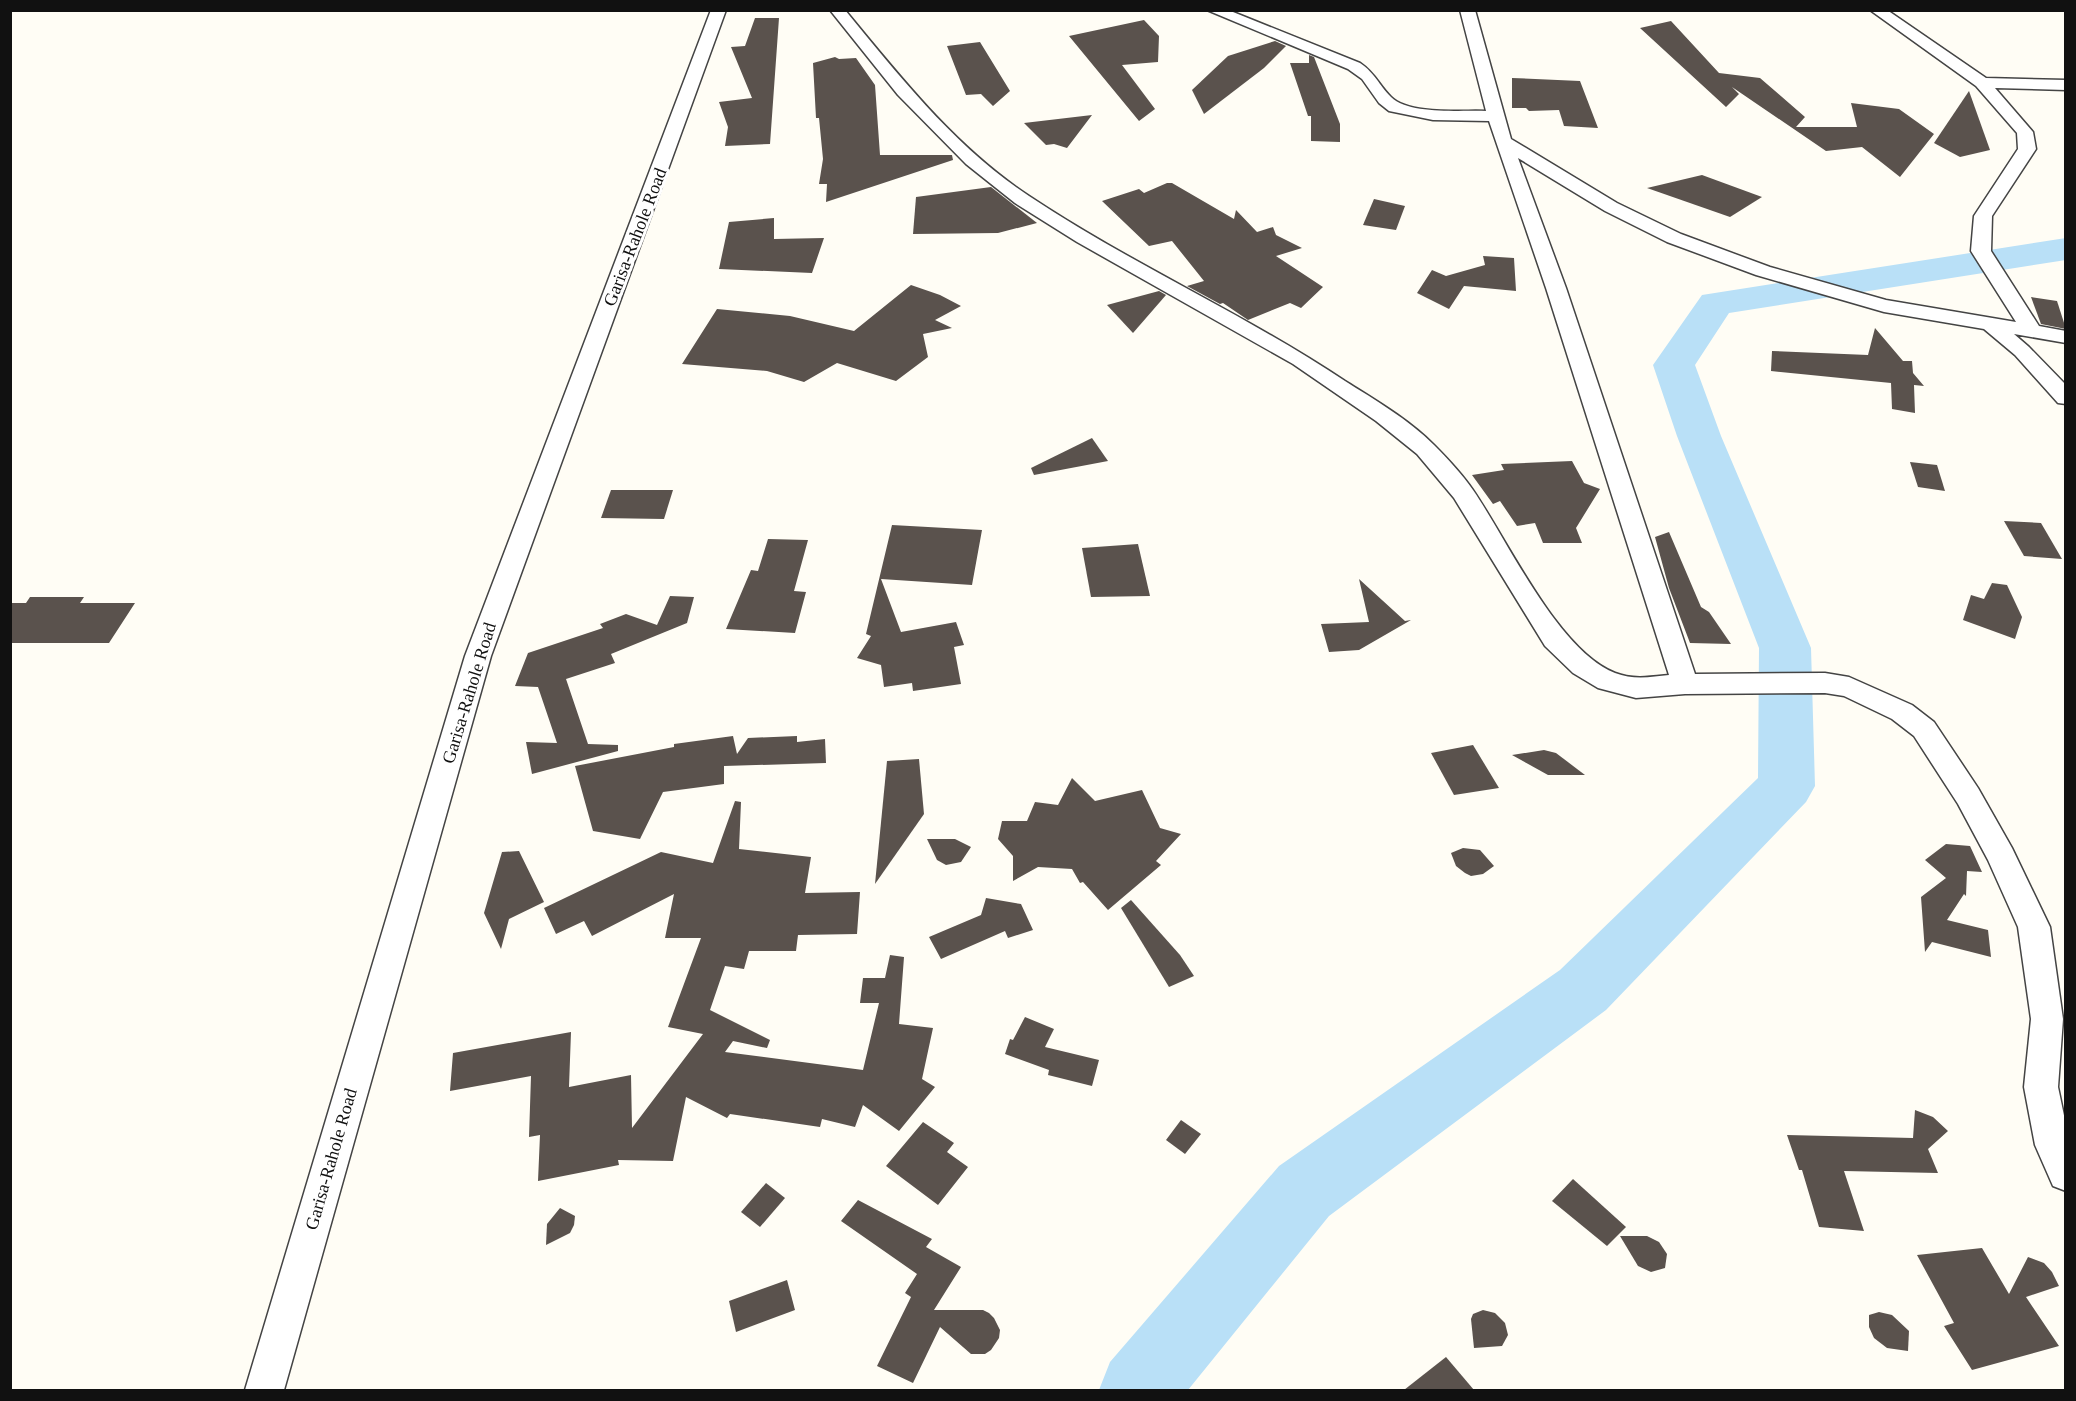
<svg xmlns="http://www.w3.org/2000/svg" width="2076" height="1401" font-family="Georgia,serif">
  <rect width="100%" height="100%" fill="#fffdf5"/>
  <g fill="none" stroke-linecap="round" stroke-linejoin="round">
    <path fill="#b9e0f7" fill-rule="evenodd" d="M2066 238V260L1729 313 1695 365 1721 436 1811 648 1815 786 1806 802 1606 1010 1329 1216 1188 1390H1099L1110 1362 1279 1166 1560 970 1758 778 1759 648 1677 436 1653 365 1702 295Z"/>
  </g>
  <g fill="#5a524d">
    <path d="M755 18H779L770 144 725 146 728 127 719 102 752 98 731 47 745 46Z"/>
    <path d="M1144 20 1159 36 1158 62 1122 65 1155 109 1139 121 1069 36Z"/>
    <path d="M1671 21 1719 73 1760 78 1805 117 1796 127H1857L1851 103 1899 109 1934 134 1900 177 1862 147 1826 151 1732 87 1739 94 1726 107 1640 28Z"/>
    <path d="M1275 41 1286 46 1264 68 1204 114 1192 90 1228 56Z"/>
    <path d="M980 42 1010 91 993 106 981 94 966 95 947 46Z"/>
    <path d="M1309 55 1314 57 1340 124V142L1311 141V116H1308L1290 63H1309Z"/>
    <path d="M835 57 839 59 856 58 875 85 880 155H952L953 160 826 202 827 184H819L823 159 819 118H816L813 63Z"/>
    <path d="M1512 78 1580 81 1598 128 1564 126 1559 110 1529 111 1526 108H1512Z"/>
    <path d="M1969 91 1990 150 1960 157 1934 143Z"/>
    <path d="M1092 115 1067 148 1054 144 1046 145 1024 123Z"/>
    <path d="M1702 175 1762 197 1730 217 1647 188Z"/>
    <path d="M1167 183H1172L1234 219 1236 210 1257 232 1273 227 1276 235 1302 248 1276 256 1323 287 1301 308 1290 303 1248 320 1223 303 1220 304 1187 286 1204 281 1172 241 1149 246 1102 201 1139 189 1144 193Z"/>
    <path d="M991 187 1037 223 998 233 913 234 916 197Z"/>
    <path d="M1374 199 1405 206 1396 230 1363 225Z"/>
    <path d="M774 218V239L824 238 812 273 719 269 729 222Z"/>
    <path d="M1483 256 1514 258 1516 291 1464 286 1449 309 1417 293 1432 270 1446 276 1485 265Z"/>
    <path d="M911 285 940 295 961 306 935 320 952 328 923 334 928 357 896 381 837 363 804 382 767 371 682 364 717 309 790 316 854 331Z"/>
    <path d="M1159 291 1166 295 1133 333 1107 305Z"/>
    <path d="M2031 297 2057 301 2066 329 2041 324Z"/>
    <path d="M1875 328 1903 361H1912L1913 373 1924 386 1914 385 1915 413 1892 409 1891 383 1771 371 1772 351 1868 355Z"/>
    <path d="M1092 438 1108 461 1034 475 1031 468Z"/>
    <path d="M1572 461 1584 483 1600 489 1576 528 1582 543H1543L1535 523 1517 526 1500 501 1493 504 1472 475 1504 470 1501 464Z"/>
    <path d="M1910 462 1937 465 1945 491 1918 487Z"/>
    <path d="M611 490H673L664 519 601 518Z"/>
    <path d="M2004 521 2041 523 2062 559 2024 556Z"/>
    <path d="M892 525 982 530 972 585 881 579 901 632 956 622 964 645 954 647 961 684 913 691 912 683 884 687 881 665 857 658 871 636 866 634Z"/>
    <path d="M1669 532 1701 607 1709 612 1731 644 1690 643 1669 588 1655 537Z"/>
    <path d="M768 539 808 540 794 591 806 592 795 633 726 629 751 570 758 571Z"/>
    <path d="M1138 544 1150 596 1091 597 1082 548Z"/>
    <path d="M1359 579 1405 621 1411 620 1359 650 1329 652 1321 624 1369 622Z"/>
    <path d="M1992 583 2007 585 2022 617 2015 639 1963 620 1971 595 1984 599Z"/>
    <path d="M670 596 694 597 687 623 611 654 615 663 566 679 588 744 618 745V751L532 774 526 742 557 743 538 687 515 686 528 653 603 628 600 624 626 614 657 625Z"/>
    <path d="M30 597H84L80 603H135L109 643H10V603H26Z"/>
    <path d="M733 736 737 754 748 738 797 736V742L825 739 826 763 724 766V784L663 792 640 839 593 831 575 766 674 747V744Z"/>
    <path d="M1473 745 1499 788 1454 795 1431 753Z"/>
    <path d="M1544 750 1556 753 1585 775H1548L1512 755Z"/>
    <path d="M919 759 924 814 875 884 887 761Z"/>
    <path d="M1072 778 1095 801 1142 790 1160 828 1181 834 1156 861 1161 865 1108 910 1083 882 1080 883 1072 869 1038 867 1013 881V856L998 839 1002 821H1027L1035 802 1058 805Z"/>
    <path d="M735 801 741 802 739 849 811 857 805 893 860 892 857 934 798 935 796 951H749L744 969 725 966 710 1010 770 1040 767 1048 733 1041 725 1052 863 1070 879 1003H860L863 978H885L890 955 904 957 899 1024 933 1028 922 1079 935 1087 899 1131 863 1105 855 1127 822 1119 820 1127 730 1114 727 1118 686 1097 673 1161 618 1160 619 1165 538 1181 540 1135 529 1137 531 1076 450 1091 453 1053 571 1032 569 1087 631 1075 632 1128 703 1034 668 1027 701 938H665L674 894 592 936 584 921 556 934 544 908 661 852 713 863Z"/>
    <path d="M927 839H955L971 847 961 862 946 865 937 860Z"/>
    <path d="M1946 844 1970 846 1982 872 1967 871 1966 896 1964 894 1947 920 1988 930 1991 957 1932 942 1925 952 1921 897 1946 878 1925 860Z"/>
    <path d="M1463 848 1480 850 1494 866 1483 874 1471 876 1465 873 1456 866 1451 853Z"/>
    <path d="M519 851 544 902 509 919 501 949 484 913 502 852Z"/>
    <path d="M986 898 1021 904 1033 930 1008 938 1005 931 941 959 929 937 981 915Z"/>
    <path d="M1131 900 1180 955 1194 976 1169 987 1121 908Z"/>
    <path d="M1025 1017 1054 1029 1045 1047 1099 1060 1092 1086 1048 1075 1049 1070 1005 1054 1010 1039 1013 1040Z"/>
    <path d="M1915 1110 1933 1117 1948 1131 1928 1149 1938 1173 1844 1171 1864 1231 1819 1227 1802 1170H1799L1787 1135 1913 1138Z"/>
    <path d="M1181 1120 1201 1134 1185 1154 1166 1140Z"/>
    <path d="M923 1122 954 1143 947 1152 968 1167 938 1205 886 1166Z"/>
    <path d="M1573 1179 1626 1227 1607 1246 1552 1201Z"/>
    <path d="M766 1183 785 1198 760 1227 741 1212Z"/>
    <path d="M858 1200 932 1239 926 1247 961 1267 934 1310H983L989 1313 994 1318 1000 1330 999 1338 991 1350 985 1354H971L940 1327 913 1383 877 1366 911 1297 905 1293 917 1274 841 1221Z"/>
    <path d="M560 1208 575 1216 574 1225 570 1233 546 1245 547 1224Z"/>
    <path d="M1620 1236H1647L1659 1242 1667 1254 1665 1268 1651 1272 1638 1266Z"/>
    <path d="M1982 1248 2009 1294 2028 1257 2044 1263 2052 1272 2059 1286 2026 1297 2059 1346 1972 1370 1944 1326 1954 1323 1917 1255Z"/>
    <path d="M787 1280 795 1310 736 1332 729 1301Z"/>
    <path d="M1483 1310 1495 1313 1505 1323 1508 1335 1502 1346 1474 1348 1471 1319 1473 1314Z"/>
    <path d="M1879 1312 1892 1315 1909 1331 1908 1351 1887 1348 1874 1338 1869 1327V1315Z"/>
    <path d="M1446 1357 1474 1390H1404Z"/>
  </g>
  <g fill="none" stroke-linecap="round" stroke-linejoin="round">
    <defs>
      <g id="minor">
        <path d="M711 10H726L491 656 284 1390H245L465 656Z"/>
        <path d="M830 10H845C900 77 956 148 1029 196 1131 264 1243 313 1345 381 1375 400 1408 419 1434 445 1447 458 1462 474 1473 490 1508 541 1558 651 1615 673 1633 680 1651 677 1669 675L1546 288 1489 121 1433 120 1389 111 1379 103 1362 79 1348 69 1207 10H1228L1360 63C1376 74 1378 84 1391 97 1409 115 1462 110 1486 111L1460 10H1475L1511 139 1617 203 1681 234 1770 267 1886 300 2016 322 1971 251 1974 216 2018 149 2017 133 1976 86 1870 10H1887L1986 78 2066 80V90L1995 88 2033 132 2036 149 1992 216 1991 251 2039 326 2066 331V343L2014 334 2029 347 2066 385V404L2058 403 2015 355 1984 329 1884 312 1756 275 1667 242 1605 211 1518 158 1566 288 1695 674 1825 673 1849 677 1912 705 1934 722 1978 788 2012 848 2050 927 2063 1019 2058 1087 2066 1125V1191L2053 1186 2035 1145 2024 1087 2031 1019 2018 927 1988 860 1958 804 1914 736 1892 719 1844 696 1825 693 1685 694 1636 698 1598 688 1573 673 1545 646 1454 498 1417 454 1376 421 1293 364 1077 242 1015 203 966 164 898 95Z"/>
      </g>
    </defs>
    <use href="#minor" stroke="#444" stroke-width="3"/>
    <use href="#minor" fill="#fff" fill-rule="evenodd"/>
  </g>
  <g text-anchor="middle" stroke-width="6" stroke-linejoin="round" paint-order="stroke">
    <g font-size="18" fill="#111" stroke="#fff">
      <text transform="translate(635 237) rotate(-69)" y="6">Garisa-Rahole Road</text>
      <text transform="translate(469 693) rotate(-73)" y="6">Garisa-Rahole Road</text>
      <text transform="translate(331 1159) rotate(-74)" y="6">Garisa-Rahole Road</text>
    </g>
  </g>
  <rect width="2076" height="1401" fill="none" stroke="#111111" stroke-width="24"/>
</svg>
